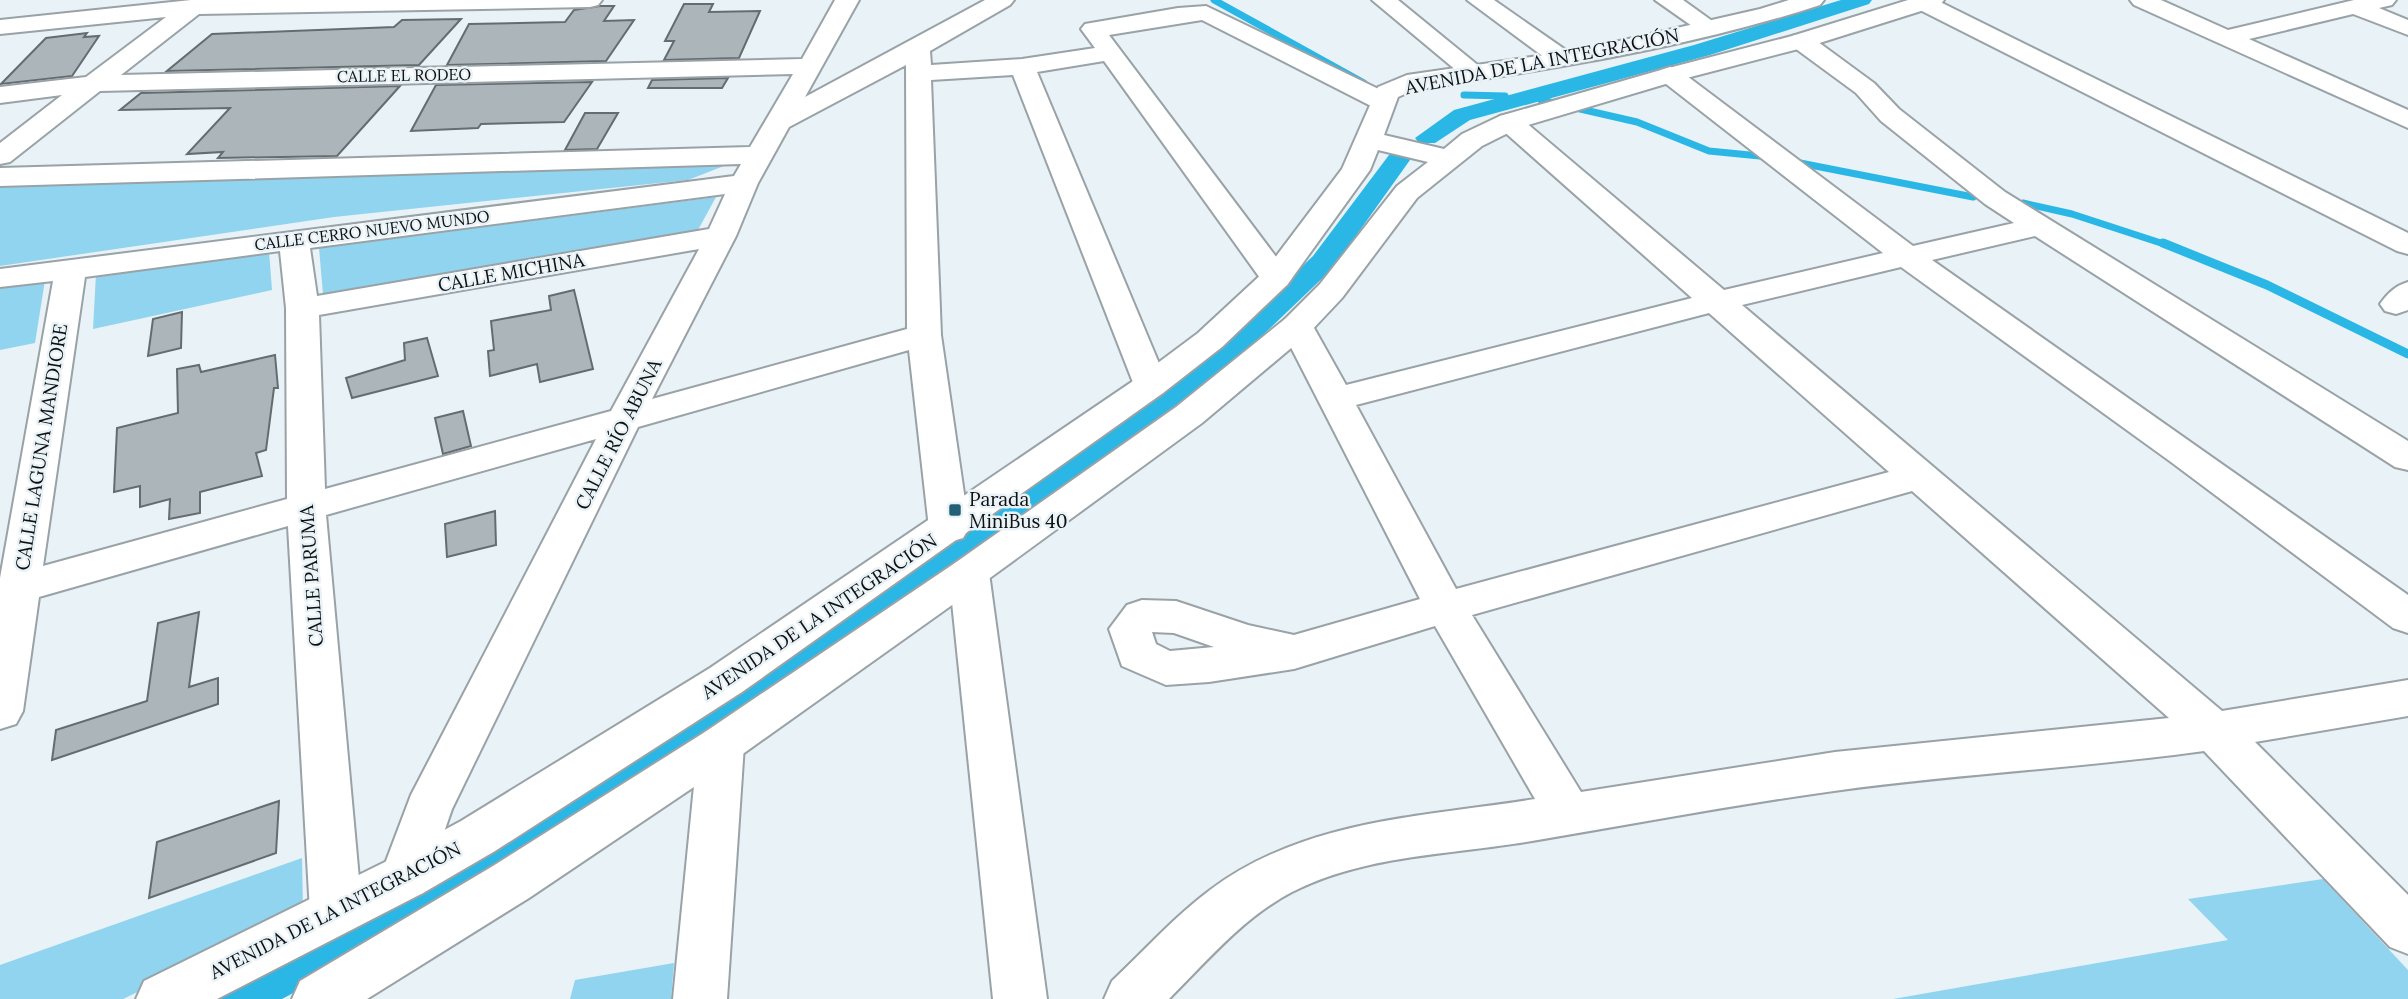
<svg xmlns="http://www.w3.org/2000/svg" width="2408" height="999" font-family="Lora,serif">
  <rect width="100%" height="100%" fill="#e9f2f7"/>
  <g fill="#90d4f0">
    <path d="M729 164 688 180 334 217 0 266V185Z"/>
    <path d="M716 197 698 230 323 294 319 248Z"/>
    <path d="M269 251 272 290 93 329 96 274Z"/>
    <path d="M45 280 35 343 0 350V287Z"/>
    <path d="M302 858 303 912 123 999H0V965Z"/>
    <path d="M2323 879 2408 970V999H1893L2228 940 2188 899Z"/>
    <path d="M674 963 671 999H570L575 980Z"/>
  </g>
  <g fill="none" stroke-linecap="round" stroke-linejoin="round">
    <g stroke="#2bb7e5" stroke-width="7">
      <path d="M1214 0 1364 83"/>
      <path d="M1464 95 1505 96"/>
      <path d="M1541 100 1637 122 1709 151 1770 157"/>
      <path d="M1795 162 1973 197"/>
      <path d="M2023 203 2072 214 2167 245"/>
    </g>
    <path stroke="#2bb7e5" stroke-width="9" d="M2163 243 2267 285 2408 354"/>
    <g fill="#2bb7e5" fill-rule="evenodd">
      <path d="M1841 0H1872L1869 4 1710 55 1470 120 1435 143H1419L1415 138 1454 110 1694 45Z"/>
      <path d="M1398 153 1407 155 1410 160 1333 268 1264 334 1159 423 891 611 804 679 617 810 458 905 282 999H213L220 983 428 877 587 786 778 659 865 593 1137 409 1244 322 1313 256 1389 155Z"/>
    </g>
  </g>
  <g fill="#acb6ba" stroke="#646c70" stroke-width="2">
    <path d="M684 4H713L709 12 760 11 739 58 664 60 674 41H665Z"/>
    <path d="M600 6H614L604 21 634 20 606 61 447 65 469 24 565 22 574 10Z"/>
    <path d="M461 19 419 65 167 71 212 34 394 27 402 20Z"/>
    <path d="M87 33 84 37 99 36 72 76 1 84 46 38Z"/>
    <path d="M728 78 722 88H648L652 80Z"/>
    <path d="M592 82 564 122 481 124 478 128 411 131 436 85Z"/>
    <path d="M400 86 337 156 218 158 223 152 187 154 230 108 120 110 141 93Z"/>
    <path d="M585 113H618L597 149 565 150Z"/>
    <path d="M574 290 593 369 540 382 537 364 490 376 488 351 494 350 491 321 551 310 549 296Z"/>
    <path d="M182 312 181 348 148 356 153 319Z"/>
    <path d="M427 338 438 376 352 398 346 378 405 360 404 343Z"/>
    <path d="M275 355 278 388H274L266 450 256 453 262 476 200 492V513L169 519 170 499 140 507V486L114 492 117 428 178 413 177 369 199 365 201 372Z"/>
    <path d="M463 411 471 446 443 454 435 418Z"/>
    <path d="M495 511 496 545 447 557 445 524Z"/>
    <path d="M199 612 189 687 218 678V704L52 760 56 730 147 701 158 623Z"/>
    <path d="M279 801 276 853 149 898 157 842Z"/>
  </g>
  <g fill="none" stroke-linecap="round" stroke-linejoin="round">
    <defs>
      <g id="minor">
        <path d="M191 0H602L598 5 590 7 199 14 121 75 802 59 835 0H859L805 97 985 0H1014L1010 5 930 51 931 65 1022 59 1095 48 1081 29 1085 24 1178 8 1206 6 1391 95 1395 101 1391 107 1382 109 1373 107 1202 20 1109 35 1292 278 1287 285 1276 287 1265 285 1104 61 1037 72 1168 385 1163 393 1151 396 1139 393 1134 385 1013 75 931 80 941 335 969 528 963 538 949 542 935 538 929 528 909 350 638 427 452 809 423 893 405 899 387 893 380 877 411 795 596 439 326 515 362 912 354 928 336 935 318 928 310 912 288 526 39 597 23 711 16 724 0 729V578L53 281 0 287V269L734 176 741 164 0 186V168L750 147 793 74 100 91 10 162 0 164V143L62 95 0 103V87L86 77 166 17 0 34V20ZM906 65 907 329 652 399 736 236 758 183 789 127ZM725 194 709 229 317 296 310 248ZM699 249 611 411 325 489 319 315ZM280 251 286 308 287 499 43 566 85 277Z"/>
        <path d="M1372 0H1398L1485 71 1481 76 1472 79 1463 76Z"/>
        <path d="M1467 0H1494L1570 53 1573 58 1570 63 1561 65 1552 63Z"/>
        <path d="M1655 0H1683L1722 28 1718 33 1710 35 1702 33Z"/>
        <path d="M1914 0H1936L2408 233V254L2397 251 1916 8 1912 3Z"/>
        <path d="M2130 0H2161L2228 30 2354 0H2396L2392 5 2379 8 2408 20V35L2353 14 2249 39 2408 110V128L2134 5Z"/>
        <path d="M1801 34 1810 36 1874 83 1899 109 2005 192 2408 441V470L2395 467 2035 236 1932 260 2408 595V633L2393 628 2171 462 1901 267 1742 305 2222 711 2408 680V716L2255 742 2408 895V954L2390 947 2204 751C2081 768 1957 774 1834 791 1731 805 1629 825 1526 842 1448 855 1364 855 1292 892 1244 917 1207 961 1169 999H1104L1112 981C1144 951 1175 916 1210 890 1305 819 1422 817 1535 799L1435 626 1294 669 1209 682 1166 685 1122 666 1109 629 1127 605 1142 600 1176 601 1248 625 1294 635 1420 599 1280 326 1285 319 1297 316 1309 319 1346 385 1692 298 1500 128 1496 122 1500 116 1509 114 1518 116 1724 290 1883 253 1661 80 1657 75 1661 70 1670 67 1679 70 1913 246 2014 223 1985 204 1881 121 1856 93 1792 46 1789 41 1792 36ZM1709 313 1889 472 1456 589 1356 405ZM1912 491 2169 718 1835 752 1581 792 1472 615ZM1152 632 1174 633 1214 647 1170 651 1156 644Z"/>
        <path d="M2408 282V310L2396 314 2385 311 2380 304C2388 293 2395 286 2408 282Z"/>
        <path d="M969 558 983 563 989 573 1047 999H993L949 573 955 563Z"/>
        <path d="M721 726 737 732 744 745 727 999H673L698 745 705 732Z"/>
      </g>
      <path id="major" d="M1789 0H1824L1820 5C1688 48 1550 69 1414 90L1398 97 1384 135 1444 149 1462 134 1500 116 1661 70 1792 36 1908 0H1944L1940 5 1810 46 1679 80 1518 128 1482 146 1417 198 1342 298 1309 333 1202 423 983 583 737 758 529 898 367 999H292L300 981 493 866 705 732 955 563 1176 407 1285 319 1320 284 1397 186 1428 162 1378 150 1370 170 1287 285 1222 347 1163 393 742 692 495 851 423 893 217 999H136L144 981 387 861 461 821 710 668 1139 377 1198 333 1265 271 1342 169 1378 87 1407 75 1580 50 1760 9Z"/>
    </defs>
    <use href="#minor" stroke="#99a2a6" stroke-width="4"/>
    <use href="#major" stroke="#99a2a6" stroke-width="4"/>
    <use href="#minor" fill="#fff" fill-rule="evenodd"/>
    <use href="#major" fill="#fff" fill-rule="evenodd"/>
  </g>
  <rect fill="#236077" stroke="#e9f2f7" stroke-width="2.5" x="948" y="503" width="14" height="14" rx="3.5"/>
  <g text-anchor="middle" stroke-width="5" stroke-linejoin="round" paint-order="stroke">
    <g font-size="16" fill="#0d1011" stroke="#e9f2f7">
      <text transform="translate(404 75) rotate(-1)" y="6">CALLE EL RODEO</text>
      <text transform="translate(372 230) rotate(-7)" y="6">CALLE CERRO NUEVO MUNDO</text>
    </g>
    <g font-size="19" fill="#0d1011" stroke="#e9f2f7">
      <text transform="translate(1542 61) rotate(-11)" y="7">AVENIDA DE LA INTEGRACIÓN</text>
      <text transform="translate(511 272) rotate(-10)" y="7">CALLE MICHINA</text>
      <text transform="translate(618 434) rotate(-63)" y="7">CALLE RÍO ABUNA</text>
      <text transform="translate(41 447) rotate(-81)" y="7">CALLE LAGUNA MANDIORE</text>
      <text transform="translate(311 576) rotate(-94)" y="7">CALLE PARUMA</text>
      <text transform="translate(819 616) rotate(-34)" y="7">AVENIDA DE LA INTEGRACIÓN</text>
      <text transform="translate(335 910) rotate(-27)" y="7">AVENIDA DE LA INTEGRACIÓN</text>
    </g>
    <g font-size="19" fill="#0d1011" stroke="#e9f2f7" text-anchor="start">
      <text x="969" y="506">Parada<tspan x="969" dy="22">MiniBus 40</tspan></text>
    </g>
  </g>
</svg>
